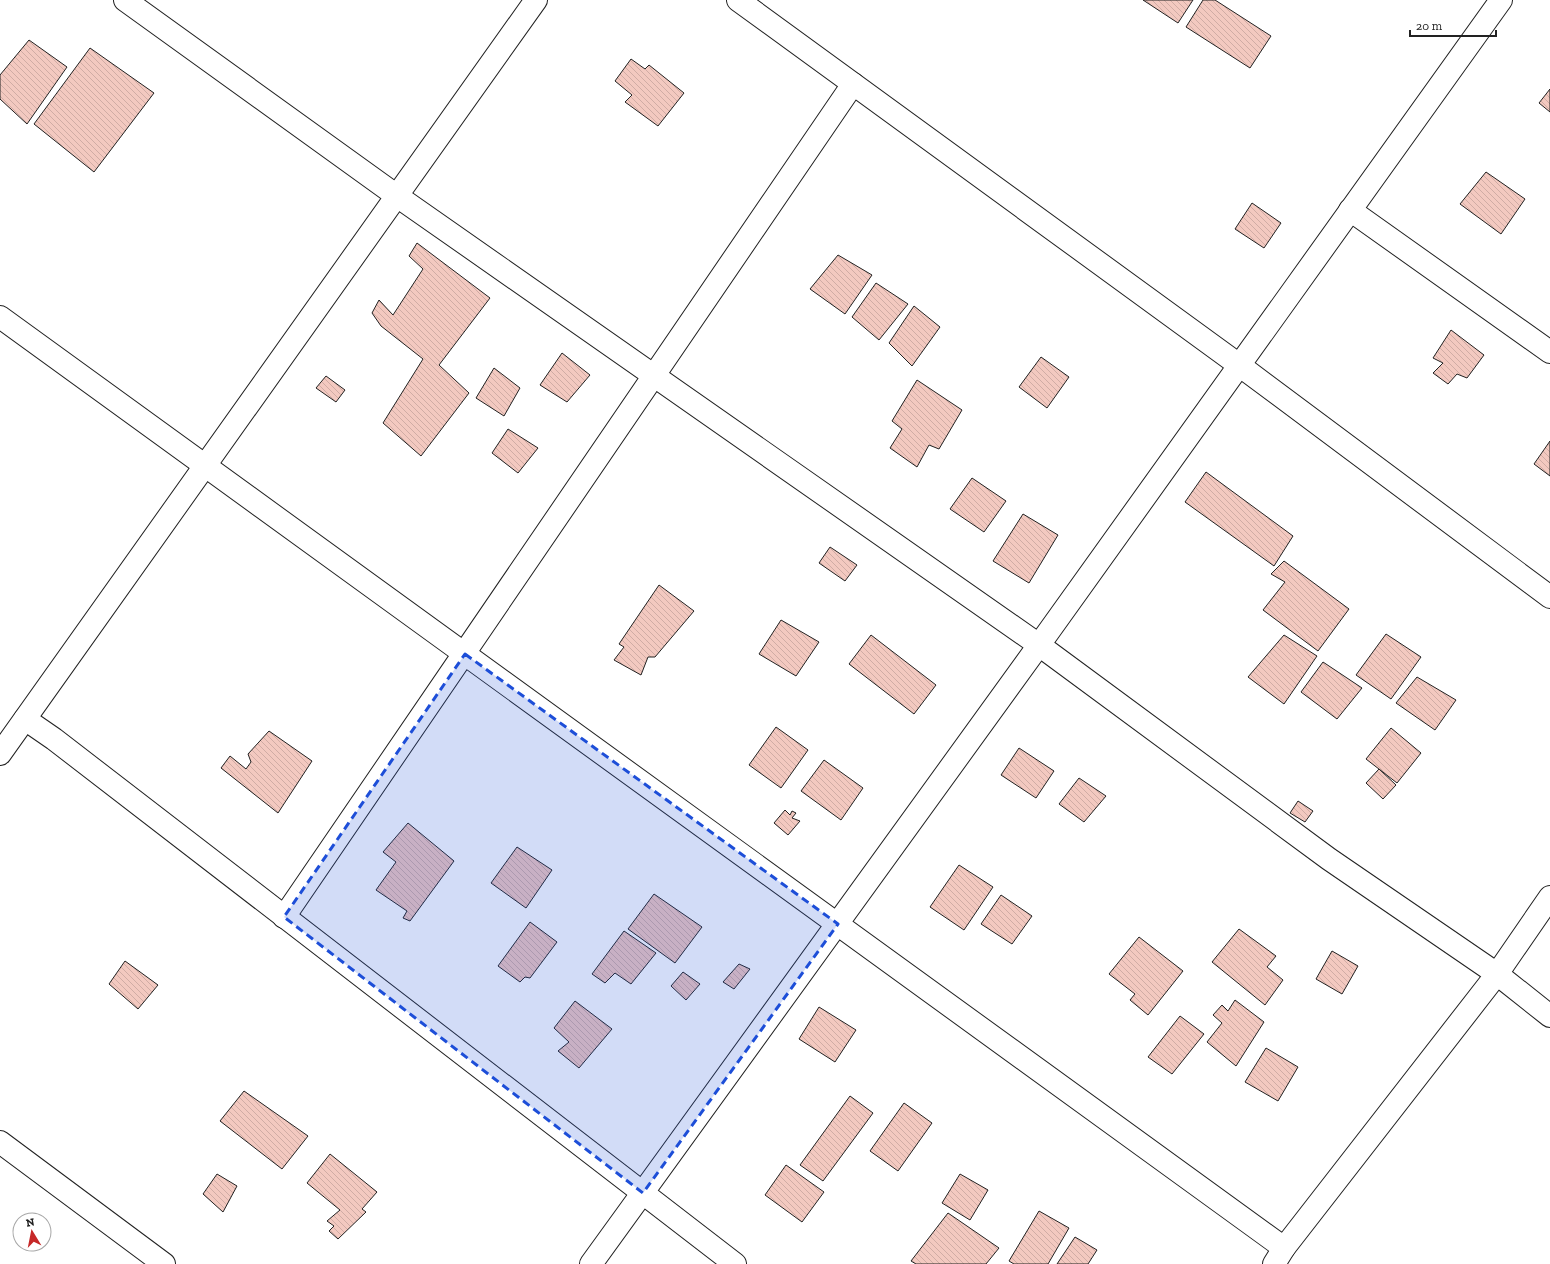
<svg xmlns="http://www.w3.org/2000/svg" width="1550" height="1264" font-family="'Zilla Slab',serif">
  <defs>
    <pattern id="building-back-hatch" width="6" height="6" patternUnits="userSpaceOnUse"><rect width="6" height="6" fill="#f3c9c0"/><path d="M-1 5l2 2M0 0l6 6M5-1l2 2" fill="none" stroke="#d0aca5"/></pattern>
  </defs>
  <rect width="100%" height="100%" fill="#fff"/>
  <g fill="url(#building-back-hatch)" stroke="#222">
    <path d="M1143 0H1193L1178 23Z"/>
    <path d="M1203 0H1215L1271 36 1250 68 1186 27Z"/>
    <path d="M29 40 67 67 27 124 0 99V75Z"/>
    <path d="M90 48 154 93 94 172 34 124Z"/>
    <path d="M631 59 645 69 649 65 684 93 658 126 625 102 632 95 615 81Z"/>
    <path d="M1550 89V112L1539 103Z"/>
    <path d="M1486 172 1525 199 1501 234 1460 204Z"/>
    <path d="M1252 203 1281 223 1264 248 1235 229Z"/>
    <path d="M417 243 490 298 439 365 469 393 421 456 383 423 423 359 381 326 372 313 379 300 393 315 423 269 409 256Z"/>
    <path d="M838 255 872 275 845 314 810 289Z"/>
    <path d="M876 283 908 304 879 340 852 317Z"/>
    <path d="M914 306 940 327 912 366 889 343Z"/>
    <path d="M1451 330 1484 355 1467 378 1457 374 1448 384 1433 373 1443 363 1433 358Z"/>
    <path d="M562 353 590 375 567 402 540 385Z"/>
    <path d="M1041 357 1069 377 1047 408 1019 387Z"/>
    <path d="M494 368 520 388 504 416 476 398Z"/>
    <path d="M326 376 345 390 336 402 316 388Z"/>
    <path d="M917 380 962 410 939 449 929 445 917 467 890 448 902 429 892 421Z"/>
    <path d="M508 429 538 448 518 473 492 453Z"/>
    <path d="M1550 441V476L1534 464Z"/>
    <path d="M1206 472 1293 536 1274 566 1185 502Z"/>
    <path d="M972 478 1006 501 984 532 950 509Z"/>
    <path d="M1023 514 1058 535 1029 583 993 561Z"/>
    <path d="M830 547 857 565 845 581 819 563Z"/>
    <path d="M1284 561 1349 609 1318 651 1263 610 1285 582 1271 574Z"/>
    <path d="M659 585 694 611 655 657H648L641 675 614 660 624 647 619 644Z"/>
    <path d="M781 620 819 642 796 676 759 654Z"/>
    <path d="M1386 634 1421 657 1391 699 1356 675Z"/>
    <path d="M871 635 936 685 914 714 849 664Z"/>
    <path d="M1284 635 1317 656 1284 704 1248 677Z"/>
    <path d="M1323 662 1362 688 1337 719 1301 692Z"/>
    <path d="M1417 677 1456 700 1435 730 1396 703Z"/>
    <path d="M776 727 808 750 781 788 749 765Z"/>
    <path d="M1391 728 1421 753 1397 783 1366 759Z"/>
    <path d="M269 731 312 761 278 813 221 768 230 756 246 769 251 762 248 754Z"/>
    <path d="M1019 748 1054 771 1036 798 1001 775Z"/>
    <path d="M824 760 863 788 841 820 801 791Z"/>
    <path d="M1379 769 1396 785 1383 799 1366 783Z"/>
    <path d="M1079 778 1106 796 1084 822 1059 804Z"/>
    <path d="M1298 801 1313 811 1305 822 1290 813Z"/>
    <path d="M785 810 790 815 792 811 796 813 792 818 800 821 788 835 774 823Z"/>
    <path d="M408 823 454 861 410 921 403 918 407 911 376 890 396 862 383 852Z"/>
    <path d="M517 847 552 870 526 908 491 883Z"/>
    <path d="M959 865 993 887 964 930 930 907Z"/>
    <path d="M654 894 702 927 675 963 628 929Z"/>
    <path d="M1001 895 1032 916 1012 944 981 924Z"/>
    <path d="M530 922 557 942 530 978 525 977 520 982 498 966Z"/>
    <path d="M1239 929 1276 956 1267 967 1283 980 1265 1005 1212 962Z"/>
    <path d="M624 931 656 953 631 984 615 973 605 983 592 974Z"/>
    <path d="M1139 937 1183 971 1148 1015 1130 1000 1135 994 1109 974Z"/>
    <path d="M1332 951 1358 966 1342 994 1316 979Z"/>
    <path d="M125 961 158 985 138 1009 109 984Z"/>
    <path d="M739 964 750 969 734 989 723 982Z"/>
    <path d="M683 972 700 984 686 1000 671 986Z"/>
    <path d="M1235 1000 1264 1022 1236 1066 1207 1042 1222 1023 1213 1015 1222 1005 1228 1011Z"/>
    <path d="M575 1001 612 1029 579 1068 558 1051 569 1042 554 1028Z"/>
    <path d="M819 1007 856 1030 835 1062 799 1039Z"/>
    <path d="M1180 1016 1204 1034 1172 1074 1148 1057Z"/>
    <path d="M1266 1048 1298 1067 1278 1101 1245 1082Z"/>
    <path d="M244 1091 308 1136 282 1169 220 1121Z"/>
    <path d="M850 1096 873 1113 823 1181 800 1165Z"/>
    <path d="M904 1103 932 1123 898 1171 870 1151Z"/>
    <path d="M330 1154 377 1192 362 1209 366 1212 338 1239 329 1231 334 1226 327 1221 340 1210 307 1183Z"/>
    <path d="M786 1165 824 1192 802 1222 765 1195Z"/>
    <path d="M217 1174 237 1186 223 1212 203 1194Z"/>
    <path d="M960 1174 988 1190 970 1220 942 1203Z"/>
    <path d="M1039 1211 1069 1228 1048 1264H1014L1009 1261Z"/>
    <path d="M948 1213 999 1248 986 1264H916L911 1261Z"/>
    <path d="M1075 1237 1097 1250 1088 1264H1057Z"/>
  </g>
  <g fill="none" stroke-linecap="round" stroke-linejoin="round">
    <defs>
      <g id="minor">
        <path d="M125 0 397 196 1039 645 1329 859 1497 974 1550 1016"/>
        <path d="M738 0 1239 365 1550 597"/>
        <path d="M1350 210 1550 352"/>
        <path d="M0 317 1284 1248"/>
        <path d="M25 719 54 739 735 1264"/>
        <path d="M0 754 536 0"/>
        <path d="M284 917 853 84"/>
        <path d="M0 1142 164 1264"/>
        <path d="M591 1264 1039 645 1501 0"/>
        <path d="M1274 1264 1284 1248 1497 974 1550 897"/>
      </g>
    </defs>
    <use href="#minor" stroke="#222" stroke-width="24"/>
    <use href="#minor" stroke="#fff" stroke-width="22"/>
  </g>
  <path fill="#1d4ed8" fill-opacity="0.2" stroke="#1d4ed8" stroke-width="3" stroke-dasharray="8 5" stroke-linejoin="round" d="M465 654 838 924 643 1193 284 917Z"/>
  <g transform="translate(32 1232) rotate(350)"><circle r="19" fill="#ffffff" stroke="#a7a7a7"/>
  <path d="M0-3L7 15L0 10L-7 15Z" fill="#c62828"/>
  <text y="-6" font-size="11" font-weight="bold" text-anchor="middle" fill="#222222">N</text>
  </g>
  <path d="M1410 30v6h86v-6" fill="none" stroke="#222222" stroke-width="2"/>
  <text x="1416" y="30" font-size="12" fill="#222222" stroke="#ffffff" stroke-width="3" paint-order="stroke">20 m</text>
</svg>
